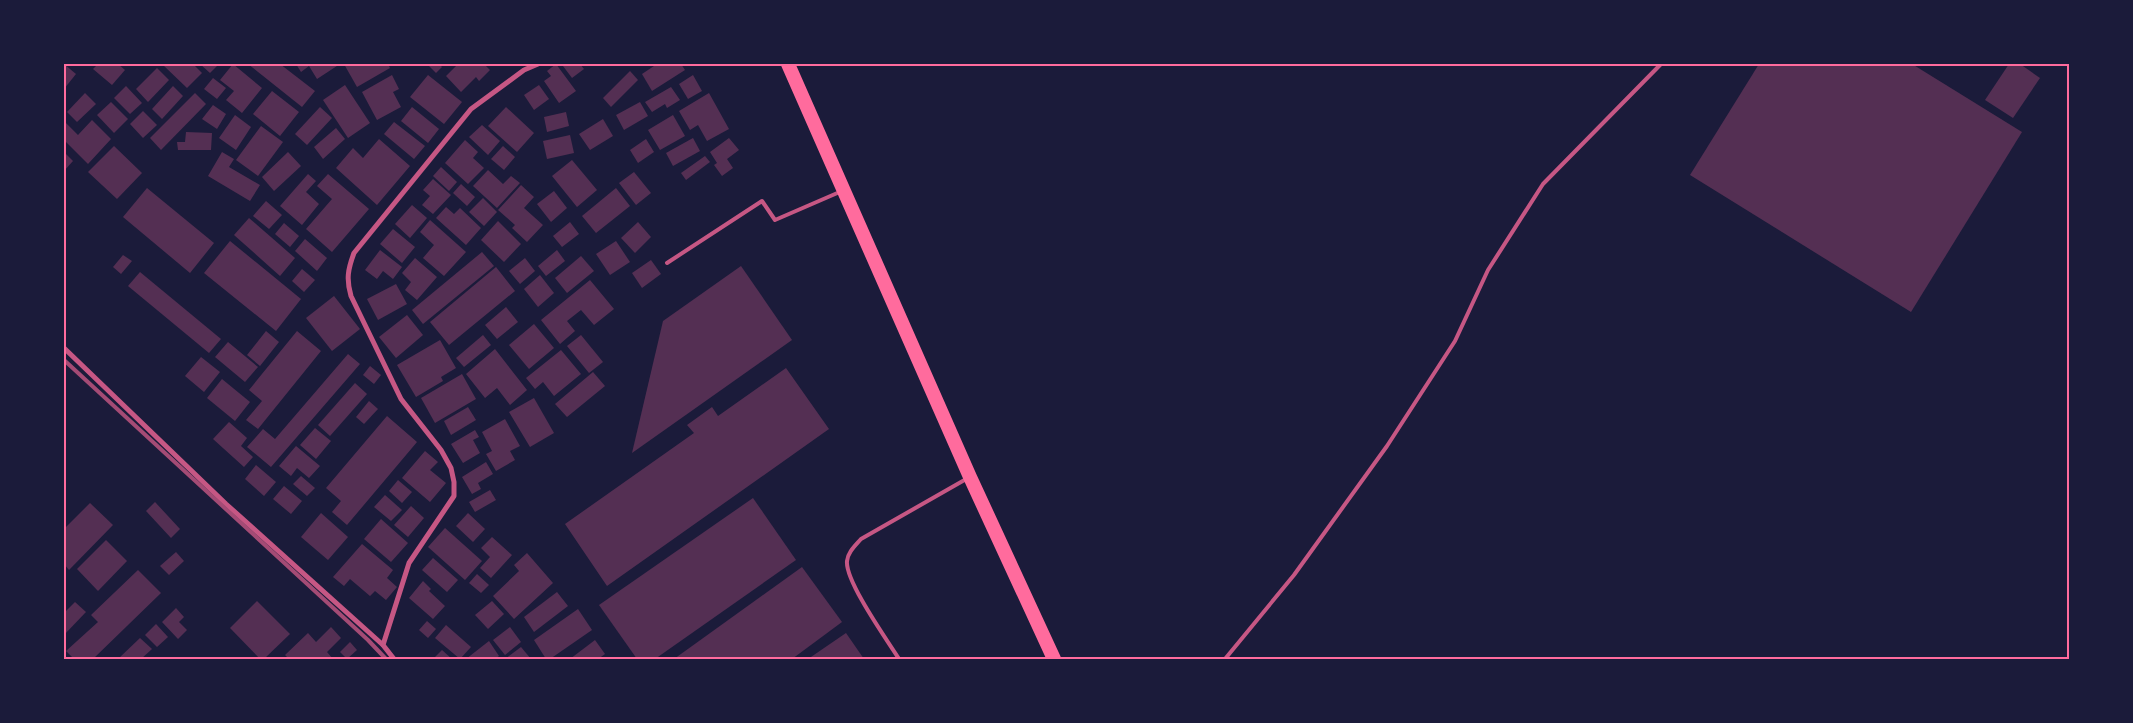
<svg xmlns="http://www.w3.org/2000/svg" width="2133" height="723" font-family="'Sofia Sans Condensed',sans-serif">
  <rect width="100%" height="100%" fill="#1b1b3a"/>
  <g fill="#542f53">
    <path d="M64 64 76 74 64 89Z"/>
    <path d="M98 64H118L125 70 112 85 93 69Z"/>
    <path d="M162 64H193L202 73 187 88Z"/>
    <path d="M200 64H219L210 73Z"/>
    <path d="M233 64 262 88 242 113 226 100 234 91 220 80Z"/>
    <path d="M248 64H280L315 91 302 107Z"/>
    <path d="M296 64H340L317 79 309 66 301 72Z"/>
    <path d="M344 64H388L390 68 357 87Z"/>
    <path d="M427 64H439L442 67 436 73Z"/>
    <path d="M458 64H484L490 70 479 81 476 77 461 92 446 76Z"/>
    <path d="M556 64 576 91 559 103 544 81 551 76 547 71Z"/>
    <path d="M566 64H580L584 69 572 78 563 66Z"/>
    <path d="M657 64H681L685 70 652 91 642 74Z"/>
    <path d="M1759 64H1912L2022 132 1911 312 1690 175Z"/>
    <path d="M2009 64H2020L2040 78 2013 118 1985 100Z"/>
    <path d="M157 68 169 80 148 102 136 89Z"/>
    <path d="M630 71 638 80 611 107 603 98Z"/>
    <path d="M392 75 399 89 393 92 401 107 377 120 362 92Z"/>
    <path d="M428 75 462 102 444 124 410 97Z"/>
    <path d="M693 75 702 91 688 99 679 84Z"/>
    <path d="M213 78 226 88 217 99 204 89Z"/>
    <path d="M345 85 370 123 348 138 323 100Z"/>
    <path d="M539 85 549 99 534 110 524 95Z"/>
    <path d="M126 86 142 103 130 114 114 98Z"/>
    <path d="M173 86 183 96 162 119 152 109Z"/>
    <path d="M671 87 680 100 667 108 665 104 652 112 645 102Z"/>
    <path d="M272 91 299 112 280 136 253 114Z"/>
    <path d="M85 93 96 104 77 122 67 112Z"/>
    <path d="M195 93 206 104 161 150 150 138Z"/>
    <path d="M709 93 729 129 707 141 698 125 690 130 679 111Z"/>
    <path d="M111 102 128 119 114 133 97 115Z"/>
    <path d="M640 102 648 116 624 130 616 115Z"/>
    <path d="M213 105 226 114 217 129 202 119Z"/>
    <path d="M320 107 332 118 307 145 295 134Z"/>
    <path d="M412 107 439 129 428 143 401 121Z"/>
    <path d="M506 107 534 133 517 152 488 126Z"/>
    <path d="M143 111 157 125 143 138 130 124Z"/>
    <path d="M566 112 569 126 547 132 544 117Z"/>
    <path d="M235 115 251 127 236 150 219 138Z"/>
    <path d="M673 115 685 136 660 150 648 130Z"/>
    <path d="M603 119 613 136 590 150 579 134Z"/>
    <path d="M92 120 111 139 88 164 64 140V121L78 135Z"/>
    <path d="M394 122 425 146 414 159 384 134Z"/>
    <path d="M482 125 500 141 488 155 469 137Z"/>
    <path d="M261 126 283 142 258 176 236 160Z"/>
    <path d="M336 128 345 139 323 159 314 147Z"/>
    <path d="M186 132 212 133 211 150H178L177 142H185Z"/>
    <path d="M570 135 574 153 547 159 543 141Z"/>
    <path d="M693 138 700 151 673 166 666 153Z"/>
    <path d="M729 138 739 150 727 159 733 168 722 176 714 165 717 163 710 152Z"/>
    <path d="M379 139 410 166 377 205 336 168 353 148 363 158Z"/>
    <path d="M646 139 654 152 638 163 630 150Z"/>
    <path d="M465 140 478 152 473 158 484 168 468 184 445 163Z"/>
    <path d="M114 146 142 173 117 199 88 172Z"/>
    <path d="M503 146 515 157 504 170 491 159Z"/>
    <path d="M64 152 73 161 64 171Z"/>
    <path d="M222 152 234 159 229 167 260 185 250 201 208 176Z"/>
    <path d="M288 152 301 166 274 191 262 177Z"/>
    <path d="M705 156 710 162 686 180 681 173Z"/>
    <path d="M572 160 597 190 577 207 552 176Z"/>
    <path d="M441 167 457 182 449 191 433 176Z"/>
    <path d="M488 170 503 184 511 176 520 183 497 208 473 186Z"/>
    <path d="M634 172 651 193 636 205 619 183Z"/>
    <path d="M308 174 316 181 306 192 319 204 302 225 280 206Z"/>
    <path d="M328 174 369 209 332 252 306 229 332 199 317 186Z"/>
    <path d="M433 179 451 195 433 214 422 205 430 196 423 190Z"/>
    <path d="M461 184 475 197 467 206 453 193Z"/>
    <path d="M521 185 534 197 524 208 543 225 527 242 512 228 515 225 498 210Z"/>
    <path d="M147 188 214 243 190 273 123 217Z"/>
    <path d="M616 188 630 206 596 233 582 216Z"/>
    <path d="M554 191 567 208 551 222 537 204Z"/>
    <path d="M483 198 497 212 484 226 469 212Z"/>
    <path d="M266 201 282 215 269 229 253 216Z"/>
    <path d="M412 205 427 218 410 238 395 224Z"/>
    <path d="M446 207 454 214 460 208 481 228 466 245 436 218Z"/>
    <path d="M249 218 295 258 280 276 234 235Z"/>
    <path d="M430 220 466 252 444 276 423 258 434 245 420 232Z"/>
    <path d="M498 221 521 244 504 262 481 240Z"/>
    <path d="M570 222 579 234 562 247 553 236Z"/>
    <path d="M638 222 651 237 635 253 621 238Z"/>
    <path d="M284 223 299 236 290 247 275 234Z"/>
    <path d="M393 229 415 247 402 263 380 244Z"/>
    <path d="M305 239 327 258 317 271 295 251Z"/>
    <path d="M230 241 301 299 276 331 204 273Z"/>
    <path d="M616 241 630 262 610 275 596 254Z"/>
    <path d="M380 250 402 267 393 279 383 271 377 279 365 270Z"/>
    <path d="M557 250 565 261 546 276 538 266Z"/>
    <path d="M482 252 494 266 423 324 412 310Z"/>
    <path d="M123 255 132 261 121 274 113 267Z"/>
    <path d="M581 256 594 271 567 293 555 278Z"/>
    <path d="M415 258 437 277 417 300 405 290 411 282 402 273Z"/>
    <path d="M525 258 535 271 520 284 509 271Z"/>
    <path d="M651 260 661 274 642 288 632 273Z"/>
    <path d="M741 266 792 340 632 453 663 321Z"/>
    <path d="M496 267 515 291 449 345 430 322Z"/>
    <path d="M302 269 315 280 304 292 292 281Z"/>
    <path d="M140 272 221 339 209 353 128 286Z"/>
    <path d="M540 275 554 293 538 307 524 289Z"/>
    <path d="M590 280 614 309 594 325 581 310 567 321 575 331 560 344 541 320Z"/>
    <path d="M396 284 407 304 378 320 367 299Z"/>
    <path d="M334 296 360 329 332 351 306 318Z"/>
    <path d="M506 307 518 322 497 339 485 325Z"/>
    <path d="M407 315 423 335 396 358 379 337Z"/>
    <path d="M534 324 554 348 529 369 509 345Z"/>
    <path d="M266 331 279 342 260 366 247 355Z"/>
    <path d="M297 331 321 351 258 429 246 420 262 401 249 390Z"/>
    <path d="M483 335 491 345 464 367 456 358Z"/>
    <path d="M581 335 603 362 589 373 567 346Z"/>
    <path d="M440 340 456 368 441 377 443 381 416 397 397 365Z"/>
    <path d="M228 342 258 367 245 382 215 357Z"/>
    <path d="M495 349 527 390 510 405 497 388 485 398 466 374Z"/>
    <path d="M561 350 581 374 554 396 543 382 535 389 526 378Z"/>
    <path d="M348 354 360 364 271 467 247 447 263 429 275 439Z"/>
    <path d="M201 357 220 372 204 392 185 376Z"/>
    <path d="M370 366 381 375 374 384 363 375Z"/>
    <path d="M786 368 829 429 607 586 565 524 694 433 687 425 712 407 718 416Z"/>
    <path d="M593 372 605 386 567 417 555 404Z"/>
    <path d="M462 374 476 399 435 423 421 398Z"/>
    <path d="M222 379 250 402 235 421 207 398Z"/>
    <path d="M355 383 367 394 330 436 318 425Z"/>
    <path d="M534 398 554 433 530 447 509 412Z"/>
    <path d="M369 401 378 409 364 424 356 417Z"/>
    <path d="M468 407 476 420 451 435 444 421Z"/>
    <path d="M387 416 417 442 347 525 332 512 341 501 326 488Z"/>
    <path d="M505 419 520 446 510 451 515 460 496 471 486 454 492 451 482 432Z"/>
    <path d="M229 422 247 438 241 446 253 457 244 467 213 439Z"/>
    <path d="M315 428 331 441 316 459 300 445Z"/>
    <path d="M475 430 479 437 473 440 480 453 463 463 451 444Z"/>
    <path d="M296 446 320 466 309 478 297 468 291 476 279 466Z"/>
    <path d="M425 451 438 462 430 470 446 483 430 502 402 478Z"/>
    <path d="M486 462 493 474 478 483 481 489 472 494 462 477Z"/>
    <path d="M256 465 276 482 264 496 245 479Z"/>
    <path d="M301 476 315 488 307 496 293 484Z"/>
    <path d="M398 480 412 492 402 503 389 491Z"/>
    <path d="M284 486 302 501 291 514 273 499Z"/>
    <path d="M490 490 496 500 475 512 469 502Z"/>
    <path d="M385 495 402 510 391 521 374 507Z"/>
    <path d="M753 498 796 560 655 659H637L599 605Z"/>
    <path d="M155 502 180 529 171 538 146 511Z"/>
    <path d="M90 503 113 525 69 570 64 564V529Z"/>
    <path d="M411 506 424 518 408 537 394 525Z"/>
    <path d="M321 513 348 537 328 560 301 537Z"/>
    <path d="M468 513 485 529 473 542 456 526Z"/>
    <path d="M381 519 408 543 391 562 364 539Z"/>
    <path d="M445 528 482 561 465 580 428 547Z"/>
    <path d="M492 537 512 555 491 578 480 568 490 557 481 548Z"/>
    <path d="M106 540 127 561 98 591 77 569Z"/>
    <path d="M362 544 393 570 387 578 397 587 386 600 375 591 370 596 350 579 344 586 333 577Z"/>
    <path d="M176 552 184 561 169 575 160 566Z"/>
    <path d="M527 553 553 583 514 619 493 596 519 571 514 565Z"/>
    <path d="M433 558 458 580 447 592 422 570Z"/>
    <path d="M802 567 842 622 792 659H674Z"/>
    <path d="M138 570 161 593 93 659H74L66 651 98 622 91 615Z"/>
    <path d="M477 574 489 585 481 593 469 583Z"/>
    <path d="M423 581 431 589 429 591 445 606 433 619 409 598Z"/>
    <path d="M557 592 568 606 534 632 524 617Z"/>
    <path d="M257 601 290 634 264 659H260L230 628Z"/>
    <path d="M492 601 504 614 488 629 475 615Z"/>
    <path d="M75 602 86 612 64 635V613Z"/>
    <path d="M176 608 184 617 179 622 187 630 178 639 162 622Z"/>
    <path d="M578 609 592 630 550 659H546L534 640Z"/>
    <path d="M427 621 436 629 428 638 419 630Z"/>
    <path d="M156 624 168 637 157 647 145 635Z"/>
    <path d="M446 625 471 647 460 659 435 638Z"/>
    <path d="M331 627 341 638 327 652 333 659H289L285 655 308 633 316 642Z"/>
    <path d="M510 627 521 642 505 655 493 640Z"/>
    <path d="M846 633 864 659H808Z"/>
    <path d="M140 638 152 649 141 659H118Z"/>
    <path d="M595 640 605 654 598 659H570Z"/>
    <path d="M489 641 499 656 495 659H466Z"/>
    <path d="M350 642 357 650 347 659 340 652Z"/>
    <path d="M521 647 531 659H505Z"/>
    <path d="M442 650 452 659H433Z"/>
  </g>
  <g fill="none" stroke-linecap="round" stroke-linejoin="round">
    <g stroke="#c65784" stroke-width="4">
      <path d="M667 263 762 201 775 220 842 191"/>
      <path d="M899 659C887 640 845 581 847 561 848 552 855 546 861 539L968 478"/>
      <path d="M1225 659 1294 575 1387 446 1455 341 1488 270 1543 184 1661 64"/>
    </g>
    <g stroke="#c65784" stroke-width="5">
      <path d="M64 348 226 504 383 645"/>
      <path d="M394 659 383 645 409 563 454 496V482L451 468 441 450 401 399 351 296C346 279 348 269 354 253L471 109 524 70 538 64"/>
    </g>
    <path stroke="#ff6b9d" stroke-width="14" d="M788 64 970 477 1054 659"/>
    <path stroke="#a44b75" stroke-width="4" d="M64 360 368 640 386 659"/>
  </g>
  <rect width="2133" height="723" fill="none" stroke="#1b1b3a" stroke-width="130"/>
  <rect x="65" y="65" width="2003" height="593" fill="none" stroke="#ff6b9d" stroke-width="2"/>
</svg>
